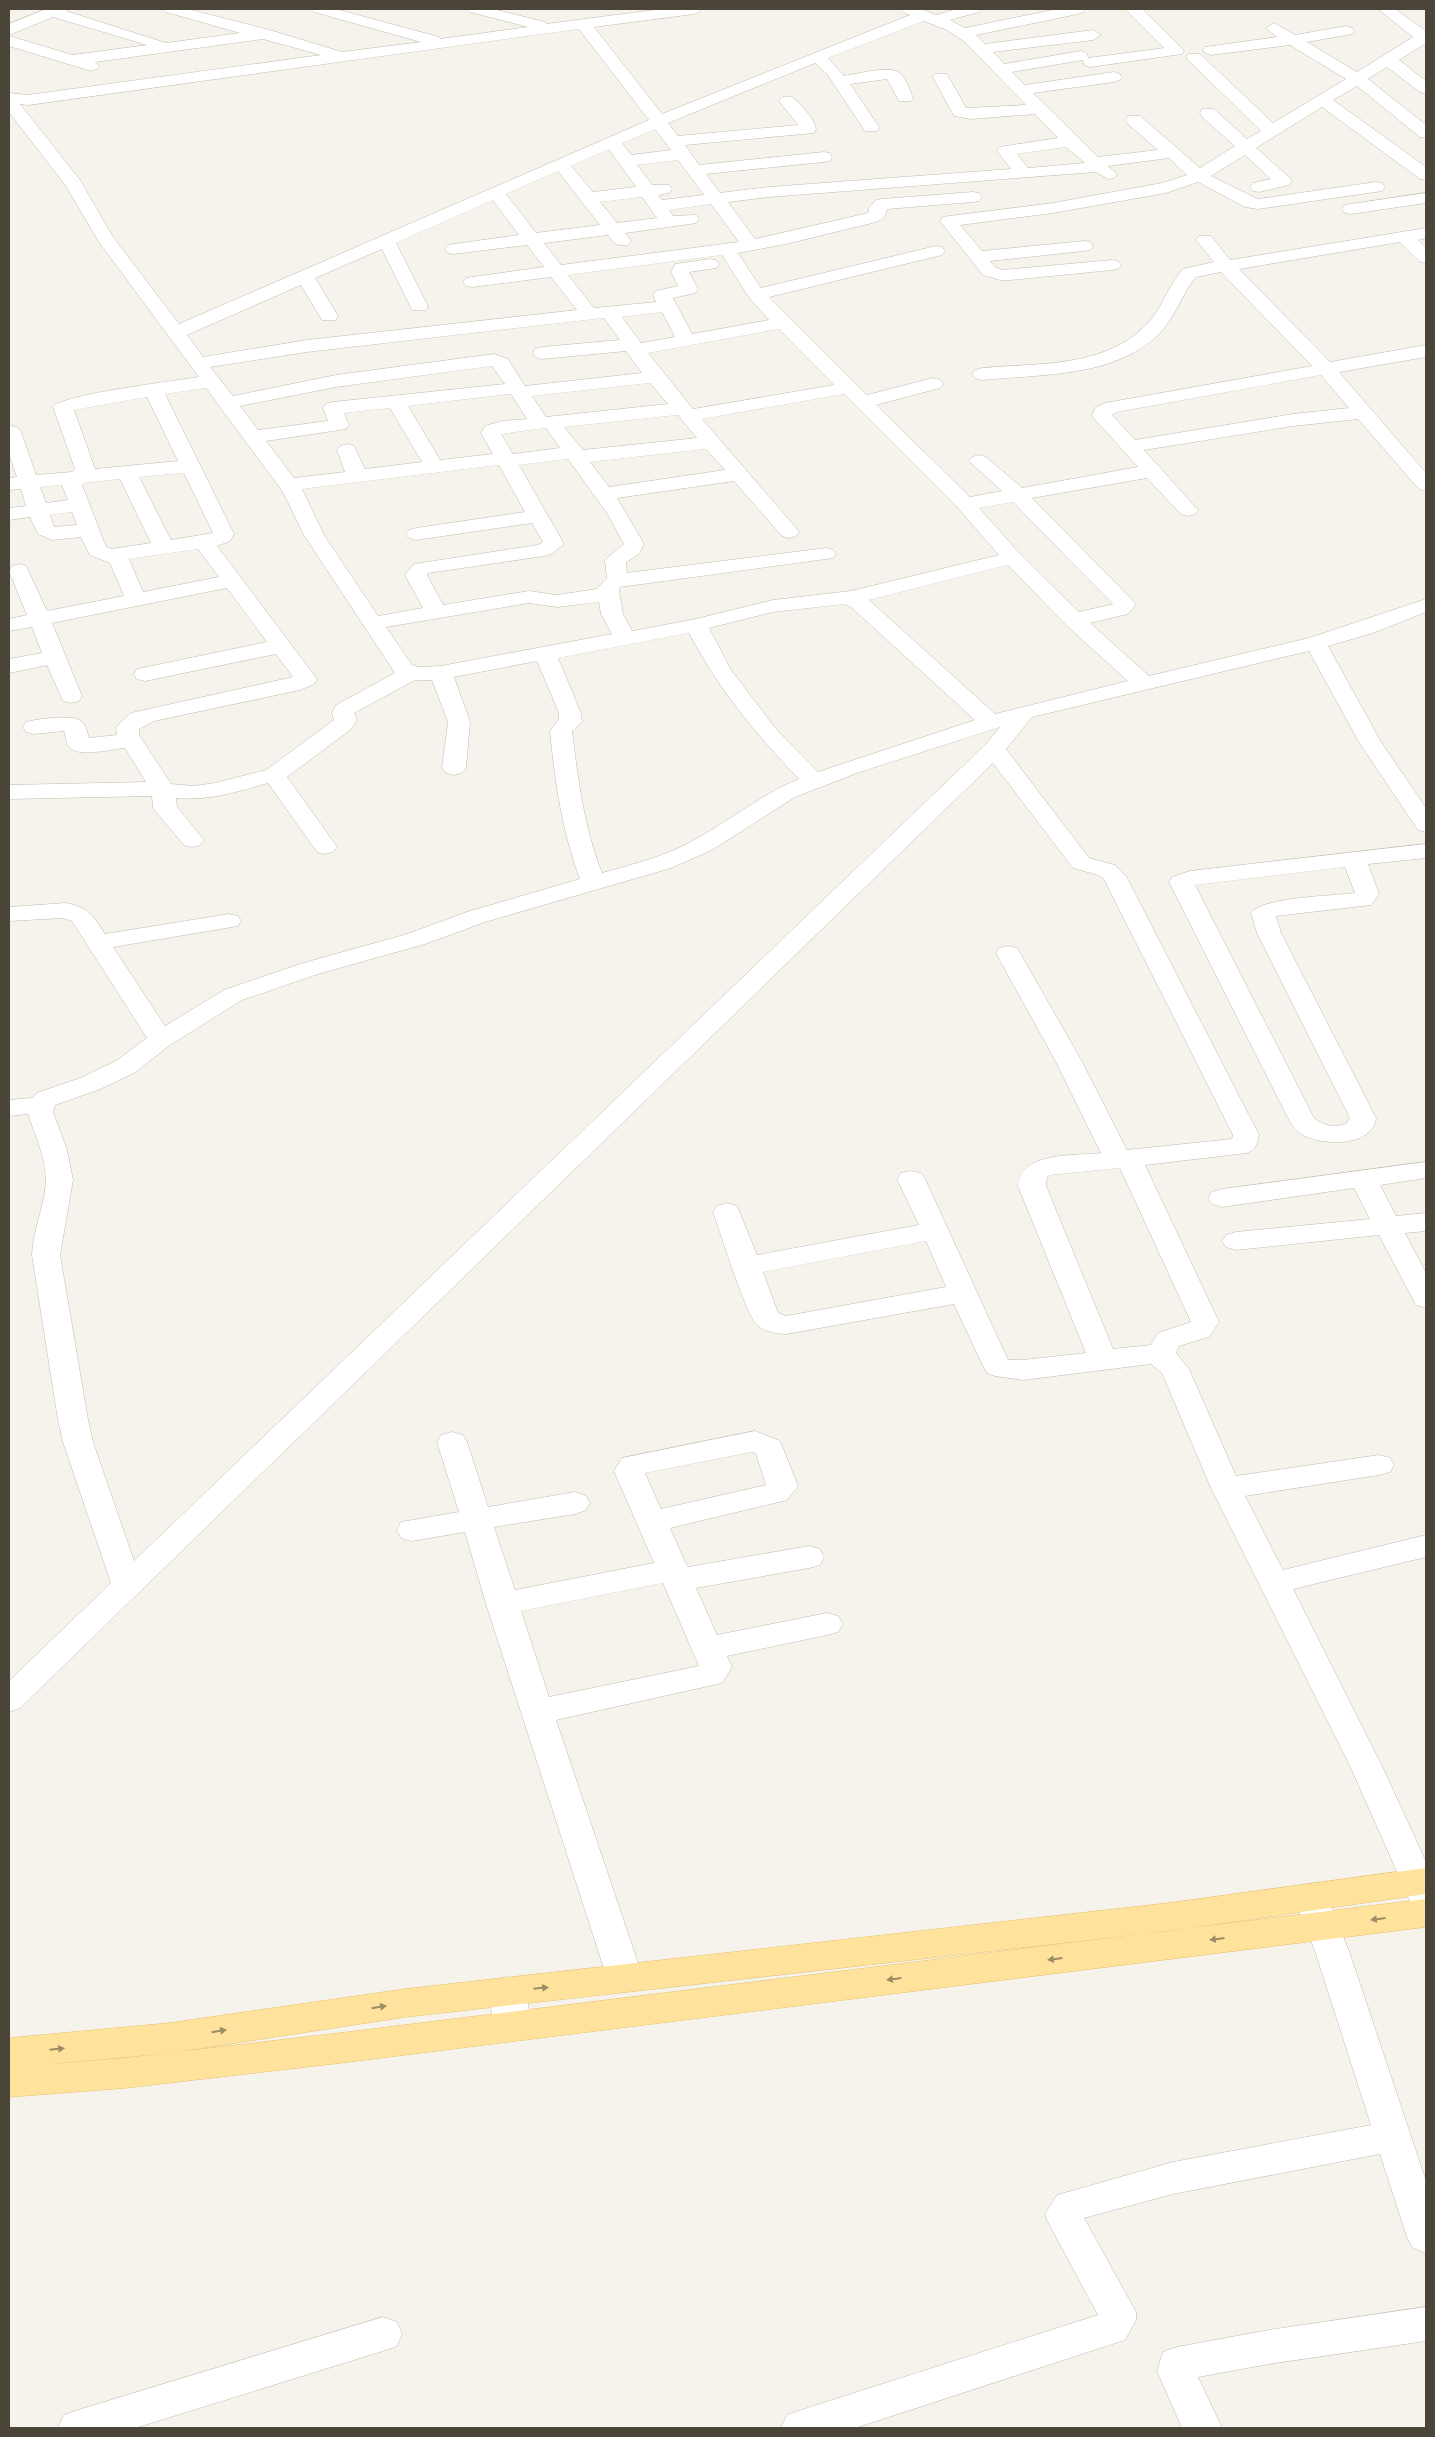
<svg xmlns="http://www.w3.org/2000/svg" width="1435" height="2437" font-family="Raleway,sans-serif">
  <rect width="100%" height="100%" fill="#f6f3ec"/>
  <g fill="none" stroke-linecap="round" stroke-linejoin="round">
    <defs>
      <g id="minor">
        <path d="M46 9H68L66 11 166 43 240 33 166 12 163 9H188L273 31 342 52 421 42 314 12 311 9H336L439 37 440 39 528 27 470 12 467 9H493L545 22 546 24 662 9H702L699 12 694 14 594 27 662 114 910 15 903 12 900 9H921L936 15 957 9H982L979 12 950 20 965 28 1057 9H1086L1083 12 1078 14 976 35 985 44 1093 30 1101 35 1093 40 993 52 1004 64 1081 51 1087 53 1088 58 1164 48 1125 9H1142L1182 48 1184 51 1182 54 1090 67 1084 65 1083 60 1012 72 1025 85 1114 72 1120 74 1122 77 1120 80 1114 82 1033 93 1098 157 1158 150 1128 124 1126 120 1128 116H1140L1200 168 1235 146 1202 117 1200 113 1202 109H1214L1247 139 1261 131 1188 60 1186 57 1188 54H1200L1273 123 1346 79 1290 45 1211 55 1205 53 1203 50 1205 47 1277 37 1266 28 1274 23 1295 35 1346 26 1352 28 1354 31 1352 34 1307 42 1357 72 1413 37 1378 9H1395L1426 31V43L1399 60 1426 81V94L1420 92 1387 67 1368 79 1426 125V138L1420 137 1357 86 1333 100 1426 167V180L1420 179 1322 107 1256 148 1289 177 1292 181 1289 185 1259 192 1253 191 1250 187 1253 183 1271 179 1245 155 1211 176 1258 199 1376 182 1382 183 1385 187 1382 191 1258 209 1245 207 1198 182 1166 193 1053 213 960 225 982 251 1084 241 1090 242 1093 246 1090 250 1084 251 990 261 995 267 1002 270 1112 260 1118 261 1121 265 1118 269 1112 270 1010 280H1000L983 275 940 221 943 217 949 216 1053 203 1162 183 1187 175 1169 158 1108 166 1117 174 1114 178 1108 179 1096 172 769 197 728 202 755 239 864 214 869 212V208L876 200 882 199 973 192 979 193 982 197 979 201 973 202 887 209 884 218 876 222 786 244 738 253 761 288 936 246 942 247 945 251 942 255 769 297 867 395 933 378 940 380 943 384 940 388 876 405 970 497 1002 491 969 461 972 457 979 455 986 457 1022 488 1138 467 1092 416 1095 408 1105 403 1312 366 1221 272 1196 277C1181 294 1177 316 1158 335 1113 378 1040 374 982 380L975 378 972 374 975 370 982 368C1037 363 1103 368 1145 326 1162 310 1167 287 1183 269L1214 262 1196 240 1199 236H1211L1230 260 1426 228V238L1418 240 1426 248V263L1420 262 1400 242 1239 269 1330 362 1426 345V357L1339 372 1426 473V491L1419 489 1358 419 1293 426 1144 450 1198 510 1195 514 1188 516 1181 514 1147 478 1032 498 1136 604 1128 614 1090 623 1149 676 1309 638 1426 599V612L1373 633 1328 646 1381 742 1426 808V832L1418 830 1359 742 1309 651 1032 717 1006 749 1089 858 1115 865 1126 876 1259 1135C1257 1144 1256 1149 1247 1153L1145 1165 1219 1322 1209 1337 1179 1346 1176 1353 1189 1369 1236 1476 1379 1455 1390 1458 1394 1465 1390 1472 1379 1475 1245 1496 1283 1570 1426 1535V1557L1293 1589 1383 1768 1426 1862V1912L1414 1908 1409 1899 1351 1768 1211 1488 1162 1373 1151 1364 1023 1380 995 1376 987 1373 983 1366 954 1304 786 1334C776 1333 765 1332 757 1325 746 1315 720 1231 713 1212L717 1206 727 1203 737 1206 757 1255 919 1225 897 1179 901 1173 911 1171 921 1173 925 1179 1008 1360H1023L1086 1353 1018 1186C1020 1151 1076 1156 1101 1153L1055 1060 996 953 999 948 1008 946 1017 948 1020 953 1081 1060 1127 1150 1232 1139 1233 1135 1104 879 1098 875 1073 868 993 763 20 1708 9 1712V1681L111 1583 63 1442 58 1420 32 1255C33 1232 42 1212 45 1190 49 1164 36 1138 28 1114L9 1116V1100L32 1098 37 1093 80 1078 116 1061 147 1038 72 921 63 918 9 921V907L66 903C89 908 92 914 105 934L229 914 238 916 241 921 238 926 113 947 165 1026 224 990 300 964 407 934 467 912 580 879C562 831 555 782 550 731L559 719V713L537 661 454 677 470 722 466 768 462 773 454 775 446 773 442 768 448 722 432 680H415L354 713 357 720 350 730 287 777 337 847 333 852 325 854 317 852 268 783C237 792 208 801 176 798L177 807 204 840 200 845 192 847 184 845 157 813 153 808 152 796 9 799V785L146 782 125 748C112 749 78 758 69 747 66 743 66 736 64 731L34 734 26 732 23 727 26 722C37 719 72 714 81 721 86 725 87 732 89 738L117 735 116 727 131 713 293 677 276 654 145 681 137 679 134 674 137 669 267 642 227 588 52 623 82 696 79 701 71 703 63 701 47 665 9 673V659L42 653 32 627 9 631V619L27 615 9 571 12 566 19 564 26 566 47 611 124 596 110 563 90 555 81 537 52 540 38 534 30 517 9 520V508L26 506 21 489 9 490V478L17 477 9 454V425L18 428 21 432 36 475 72 472 75 469 53 407C63 394 176 381 199 377L99 242 66 186 9 112V93L28 95 321 55 263 39 95 62 99 66 97 69 91 71 9 46V36L73 55 147 45 53 17 9 35V24ZM924 21 947 30 965 42 1026 105 966 108 947 74H935L933 77 954 116 971 119 1035 114 1058 138 999 147 997 151 1011 169 769 187 720 193 706 174 824 162 830 161 832 157 830 153 824 152 699 165 685 145 814 133 816 129C815 120 801 104 793 98 790 96 785 96 781 98L779 101 798 125 678 136 668 123 815 63 827 74 865 131H877L879 127 850 84 887 79 899 101H911L913 98C910 91 906 78 900 73 890 65 857 74 844 76L828 58ZM579 29 649 120 179 324 113 237 80 180 20 104 28 105ZM655 129 671 150 631 155 622 143ZM1066 147 1085 163 1028 168 1017 154ZM609 149 636 187 593 192 571 166ZM678 160 704 195 662 200 658 195 669 193 672 189 669 185H652L637 165ZM558 171 600 225 536 233 506 194ZM642 197 657 218 617 223 600 202ZM493 200 519 235 454 244 448 245 445 249 448 253 454 254 527 245 544 267 472 277 466 278 463 282 466 286 472 287 551 277 577 310 307 340 203 357 187 335 301 285 322 320H336L338 316 315 278 382 249 412 310H426L428 306 396 243ZM711 204 739 242 561 265 544 243 608 235C614 243 617 247 628 245L631 241 625 233 690 224 696 223 699 219 696 215 673 216 669 210ZM722 255 750 299 769 320 692 334 673 298 695 293 698 289 689 272 716 268 719 264 716 260 710 259 675 264 671 272 678 286 656 291 653 295 656 302 594 308 568 275ZM662 312 675 337 641 343 622 317ZM604 318 620 340 542 347 535 349 533 353 535 357 542 359 626 351 642 373 525 386 508 359 494 354 336 375 233 396 210 367 307 352ZM779 329 834 385 693 409 648 353ZM492 366 505 384 333 402 326 404 323 408 328 421 258 430 240 406 336 387ZM1321 375 1349 408 1293 414 1135 440 1112 415 1117 412ZM650 383 668 404 546 417 532 396ZM206 388 283 492 304 535 395 673 336 705 332 713 334 720 266 770 215 783 194 786 171 784 139 735V729L154 721 300 690 314 684 317 679 217 546 230 541 234 534 165 394ZM511 394 527 419 502 421 485 426 481 433 493 454 440 460 408 406ZM844 394 958 508 999 555 851 591 773 600 696 619 632 631 623 614 619 590 620 587 833 558 836 554 833 550 826 548 627 573 626 562 639 554 644 544 617 498 734 481 782 536 789 538 796 536 799 532 796 528 702 419ZM147 397 178 461 95 469 74 410ZM390 408 422 462 365 469 354 446 347 444 340 446 337 450 345 472 294 478 266 441 346 429 349 425 344 413ZM678 415 697 438 583 450 564 427ZM546 428 560 448 513 454 501 434ZM706 449 725 470 609 487 590 462ZM568 459 607 513 624 544 605 560 607 578 597 589 557 595 529 591 443 605 427 575 428 573 544 556 551 554 564 544 519 465ZM499 465 525 512 416 528 409 530 406 534 409 538 416 540 532 523 543 542 538 545 414 564 405 575 423 608 378 616 324 535 302 489ZM184 473 213 533 171 540 139 477ZM120 479 151 543 111 549 106 547 82 485 84 483ZM62 485 68 500 46 503 40 487ZM1013 502 1113 604 1079 612 1020 554 979 508ZM72 512 77 525 54 527 50 515ZM198 549 219 577 143 592 129 559ZM1008 565 1066 625 1128 681 995 714 869 600ZM599 602 601 614 612 634 441 666 419 667 412 665 386 627 529 603 557 607ZM845 604 851 607 975 720 818 772 776 729 731 670 709 628 773 612ZM689 633C720 691 754 732 799 779 762 794 731 820 696 839 667 856 634 864 602 873 584 827 578 780 572 731L582 722 581 713 558 658ZM1000 727 986 744 134 1561 93 1442 88 1420 60 1255 73 1180 67 1150 53 1112 55 1105 98 1090 134 1073 170 1045 242 1000 318 974 425 944 485 922 671 868 712 850 795 797 857 773ZM1120 1168 1191 1322 1158 1333 1151 1345 1113 1349 1046 1186 1047 1177 1050 1175ZM926 1241 946 1287 786 1316 778 1313 763 1272Z"/>
        <path d="M1426 193V203L1351 214 1345 213 1342 209 1345 205 1351 204Z"/>
        <path d="M1426 844V858L1368 864 1379 894 1371 905 1276 916 1281 933 1376 1118C1373 1147 1323 1146 1303 1135 1296 1131 1292 1125 1288 1118L1169 882 1172 877 1190 871ZM1345 867 1355 893C1333 896 1262 897 1251 913L1257 933 1350 1118 1346 1124C1334 1128 1324 1126 1314 1118L1195 885Z"/>
        <path d="M1426 1162V1178L1380 1185 1396 1216 1426 1213V1231L1405 1233 1426 1273V1308L1416 1305 1379 1235 1236 1250 1226 1247 1222 1241 1226 1235 1236 1232 1370 1219 1354 1188 1222 1207 1212 1204 1208 1198 1212 1192 1222 1189Z"/>
        <path d="M755 1431 780 1441 798 1486 787 1500 670 1528 685 1562 688 1567 809 1546 820 1549 824 1557 820 1565 809 1568 696 1588 717 1635 827 1613 838 1616 843 1624 838 1632 827 1635 727 1656 732 1667 722 1683 556 1720 643 1978 637 1988 625 1992 613 1988 607 1978 486 1604 465 1532 412 1541 401 1538 397 1530 401 1522 459 1512 437 1442 441 1435 452 1432 463 1435 467 1442 488 1507 575 1492 586 1496 590 1503 586 1510 575 1514 494 1527 515 1590 654 1563 614 1471 622 1458ZM752 1452 756 1454 766 1485 661 1509 645 1473ZM663 1583 699 1666 549 1697 521 1611Z"/>
        <path d="M1311 1884 1323 1888 1349 1951 1426 2181V2253L1413 2248 1407 2237 1380 2154 1173 2194 1084 2218 1136 2312V2320L1125 2340 855 2428H781L787 2415 801 2410 1098 2315 1047 2220 1045 2214 1057 2195 1173 2162 1371 2125 1315 1951 1294 1897 1299 1888Z"/>
        <path d="M507 1977 519 1981C528 1997 534 2021 526 2037L513 2041 500 2037C492 2021 486 1997 495 1981Z"/>
        <path d="M1426 2307V2341L1269 2364 1198 2377 1222 2428H1182L1157 2371 1163 2352 1177 2347 1269 2330Z"/>
        <path d="M383 2317 397 2322 402 2334 397 2346 383 2351 135 2428H58L64 2415 78 2410Z"/>
      </g>
      <path id="major" d="M1426 1868V1894L1169 1931 405 2017 170 2053 41 2065 125 2058 340 2033 1426 1899V1927L340 2063 125 2088 9 2097V2038L170 2023 405 1989 1169 1903Z"/>
    </defs>
    <use href="#minor" stroke="#c2bbae" stroke-width="1"/>
    <use href="#major" stroke="#e6c16a" stroke-width="1"/>
    <use href="#minor" fill="#fff" fill-rule="evenodd"/>
    <use href="#major" fill="#ffe39c" fill-rule="evenodd"/>
  </g>
  <defs><path id="oneway-solid" d="M-6-.8H1V-3.2L6.5 0L1 3.2V.8H-6Z" transform="scale(1.25)"/></defs>
  <g fill="#9c8c66">
    <use href="#oneway-solid" transform="translate(1378 1919) rotate(173)"/>
    <use href="#oneway-solid" transform="translate(1217 1939) rotate(173)"/>
    <use href="#oneway-solid" transform="translate(1055 1959) rotate(173)"/>
    <use href="#oneway-solid" transform="translate(894 1979) rotate(173)"/>
    <use href="#oneway-solid" transform="translate(541 1988) rotate(-6)"/>
    <use href="#oneway-solid" transform="translate(379 2007) rotate(-9)"/>
    <use href="#oneway-solid" transform="translate(219 2031) rotate(-9)"/>
    <use href="#oneway-solid" transform="translate(57 2049) rotate(-6)"/>
  </g>
  <rect width="1435" height="2437" fill="none" stroke="#4b4439" stroke-width="20"/>
</svg>
